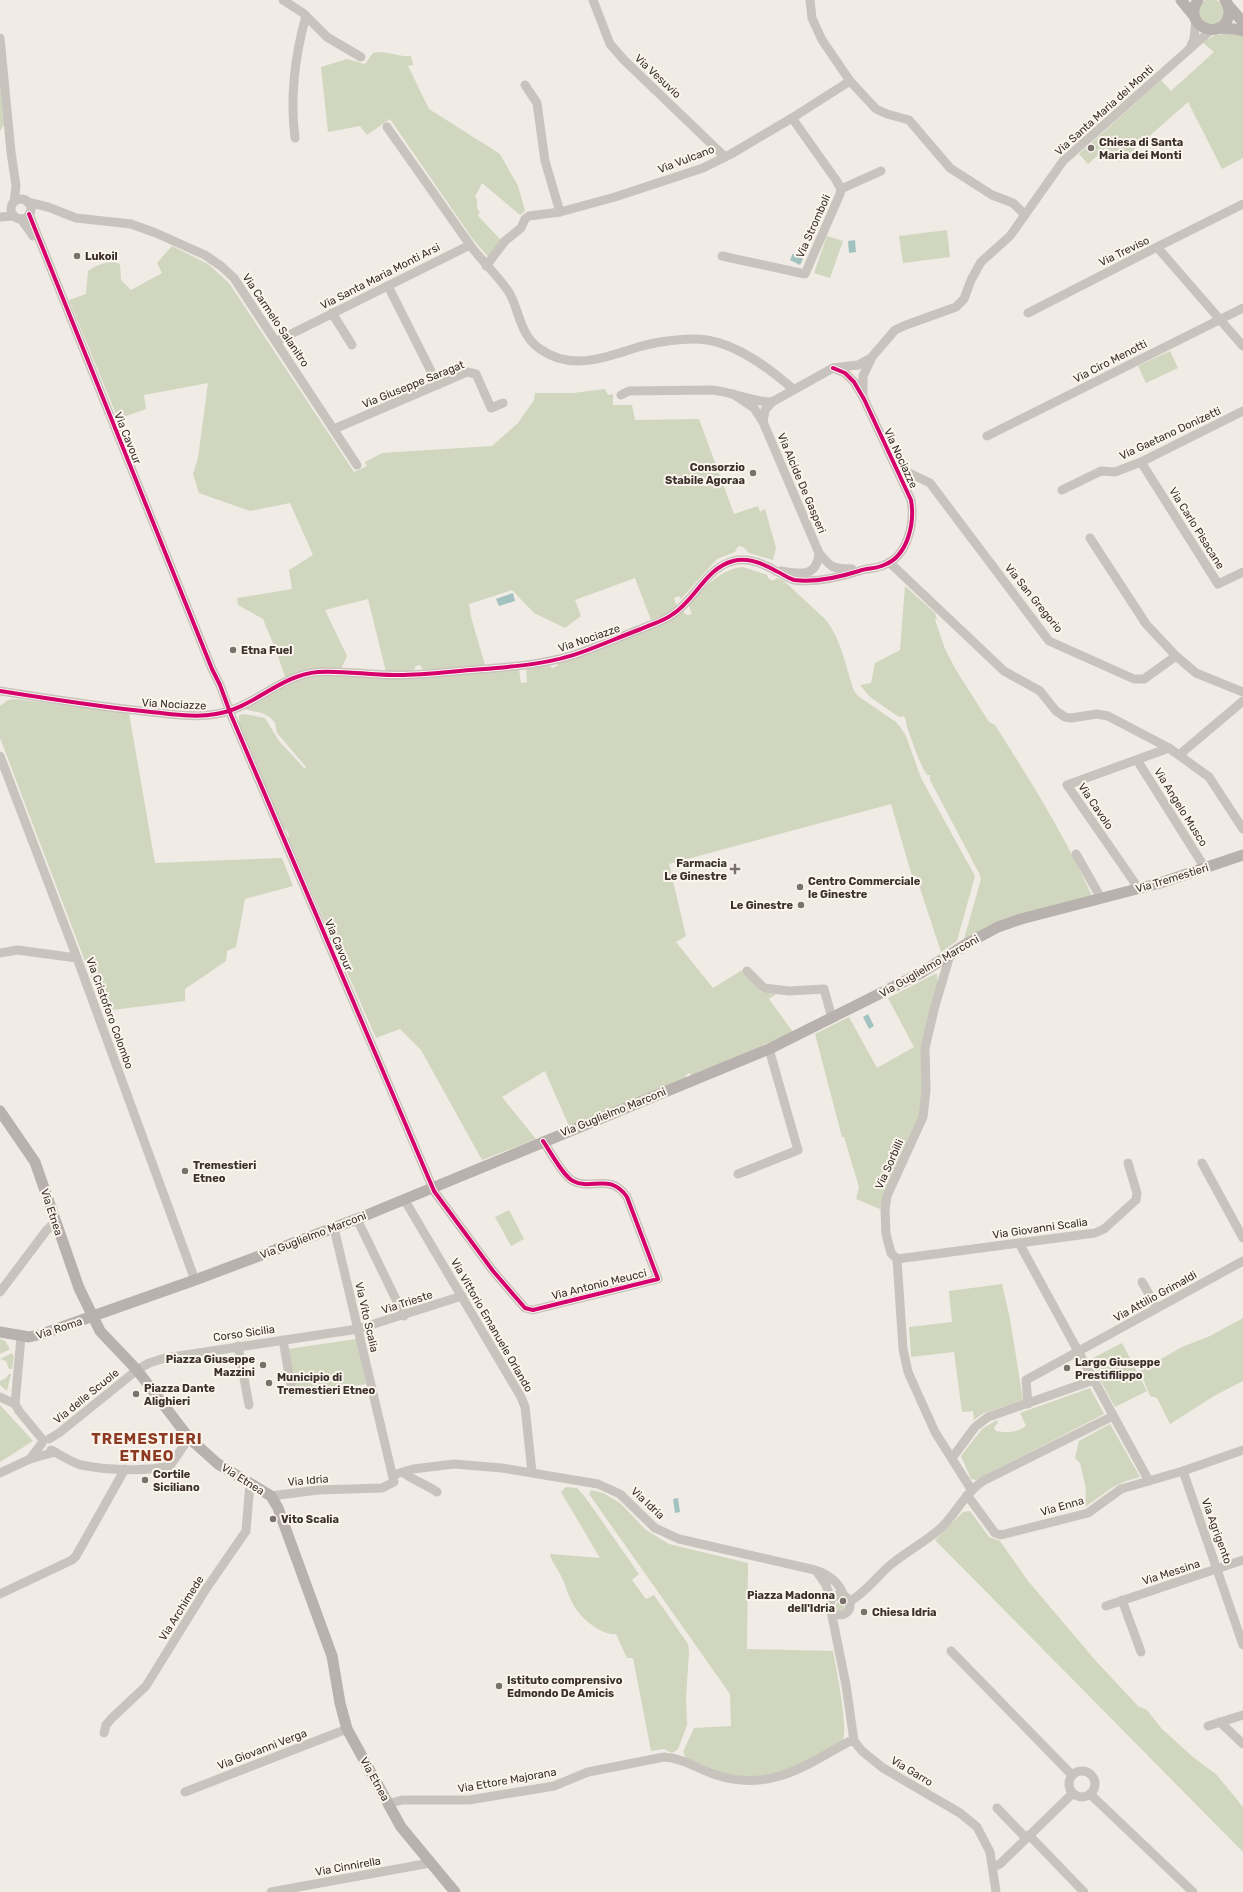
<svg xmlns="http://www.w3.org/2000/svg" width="1243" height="1892" font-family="Rubik,sans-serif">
  <rect width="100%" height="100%" fill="#f0ebe5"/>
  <g fill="#d1d6bf">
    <circle cx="1211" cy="12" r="13"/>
    <path d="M1232 33 1243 36V158L1222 169 1188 102 1120 162 1106 148 1088 164 1079 154 1161 80 1171 91 1214 52 1202 42 1215 35Z"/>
    <path d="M378 52C390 52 399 57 411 56L413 65 408 66 429 109 500 154 518 186 525 211 520 215 482 183 475 197 477 199V208L480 212 478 215 479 217 500 239 501 238V241L489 258 472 238 390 119 367 135 360 126 328 132 321 67 347 59 365 64 373 53Z"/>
    <path d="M0 83 4 125 0 131Z"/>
    <path d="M947 230 950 257 903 263 899 236Z"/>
    <path d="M827 236 843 241 830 278 814 273Z"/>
    <path d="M172 246 208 264 229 283 354 472 367 466 365 462 382 453 492 446 518 423 534 400 535 393H573L605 389 608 395 613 394V405H632L635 420 699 419 734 514 758 506 760 512 765 509 776 548 773 560 749 553 743 547 738 546 735 552 717 559 681 599 679 596 674 598 677 606 673 611 651 620 635 578 575 600 581 616 565 628 534 613 512 590 469 604 471 617 485 665 423 670 420 665 416 666 413 671 386 672 368 599 325 610 347 656 341 669 302 671 285 677 277 653 263 619 238 605 237 598 292 589 289 570 313 555 290 503 250 511 199 493 193 474 198 458 208 383 144 395 146 409 118 419 69 300 86 294 88 271C96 265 110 259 120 264L121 280 131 290 162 273 157 263Z"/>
    <path d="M1170 351 1178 368 1146 383 1138 366Z"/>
    <path d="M743 567 767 575 768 578 773 581 777 578 784 581 825 619C841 638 846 668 854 691L858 696 896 722 901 728 906 736 921 778 975 876 957 941 941 952 916 876H912L891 804 669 864 686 936 676 942 713 988 742 970 761 992 776 994 769 999 793 1032 692 1076 689 1073 686 1075V1078L569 1126 545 1071 502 1097 536 1139 482 1160 421 1050 400 1029 376 1038 288 838 289 835 286 829 284 830 239 724V715L243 714 265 718 279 741 305 769 306 767 277 733 275 723 271 718 262 713 244 709 284 685 319 675 519 669 521 683 527 682 526 668 548 664 552 668 557 666 559 662 682 611 687 615 692 614 688 604C704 588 720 569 743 567Z"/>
    <path d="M905 586 935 613 937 619 935 620 945 649 956 670 989 722 995 725C1030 780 1065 836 1092 896L964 939 981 879 980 875 930 780V775H927C918 761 913 743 907 727 906 723 906 719 904 716L899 717 870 697 860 685 871 683 875 663 900 650Z"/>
    <path d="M15 699 129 713 155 863 282 858 293 886 245 899 236 947 227 951 226 961 185 989V1001L104 1011 0 738V706L8 700Z"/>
    <path d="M935 974H937L938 983 925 1032 922 1110 884 1194 880 1209 856 1199 859 1187 844 1137H842L815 1034 849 1017 877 1068 914 1047 888 998Z"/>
    <path d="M509 1210 524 1239 511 1246 495 1217Z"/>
    <path d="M1002 1284 1010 1319 1023 1400 984 1413 974 1420 973 1411 962 1412 954 1352 911 1357 909 1327 952 1322 949 1291Z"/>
    <path d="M1243 1318V1381L1214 1396 1170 1424 1157 1398 1150 1396 1140 1371 1182 1347 1210 1336Z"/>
    <path d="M0 1339 5 1341 10 1349 0 1354Z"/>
    <path d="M356 1339 366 1384 295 1396 288 1349Z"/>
    <path d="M1122 1343 1147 1391 1115 1407 1089 1360Z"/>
    <path d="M12 1353 14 1357 12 1369H9L6 1361 0 1359Z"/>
    <path d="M9 1374H11L7 1391 0 1385V1381L6 1378Z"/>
    <path d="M1090 1388 1104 1414 976 1480 971 1479 961 1456 982 1429 997 1420 998 1422 994 1428 996 1431C1007 1433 1016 1433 1026 1426L1020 1413Z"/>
    <path d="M0 1405 33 1441 0 1462Z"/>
    <path d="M1110 1424 1140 1477 1126 1481 1113 1487 1085 1507 1086 1489 1080 1463 1075 1458 1079 1441Z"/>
    <path d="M566 1487 577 1488 585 1497 639 1574 632 1580 646 1599 654 1595 688 1644 689 1653 686 1697 687 1725 678 1749 672 1753 664 1749 651 1751 633 1658H627L616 1634C602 1636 579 1617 573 1604 568 1596 566 1585 561 1576 558 1569 551 1561 550 1554L600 1558 561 1492Z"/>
    <path d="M591 1490 603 1493 620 1503 646 1530 669 1544 748 1563 747 1649 833 1651C836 1667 848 1726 843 1739 842 1743 835 1745 832 1748 809 1763 774 1779 746 1778 726 1777 705 1766 686 1758L683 1752 694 1728 731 1726 730 1694 589 1494Z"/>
    <path d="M970 1511 989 1537 1000 1541 1028 1581 1095 1660 1138 1706 1147 1710 1162 1729 1193 1757 1216 1774 1243 1807V1852L935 1540 963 1512Z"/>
    <circle cx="840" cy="1606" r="4.5"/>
  </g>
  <g fill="#a1c2c1">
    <path d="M855 240 856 252 849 253 848 241Z"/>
    <path d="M793 253 794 255 803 259 800 265 790 260Z"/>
    <path d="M513 593 515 601 499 606 496 599Z"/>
    <path d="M868 1014 874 1026 869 1029 863 1017Z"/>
    <path d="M678 1498 680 1512 675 1513 673 1499Z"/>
  </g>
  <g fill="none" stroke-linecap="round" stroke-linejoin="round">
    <g stroke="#c9c3be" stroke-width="9">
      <path d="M283 0 303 13 327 37 361 57"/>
      <path d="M593 0 610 44 624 60 725 157"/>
      <path d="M810 0 812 18 822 40 850 81 876 109 887 114 909 120 950 168 992 195 1013 203 1025 215"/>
      <path d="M0 38 11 152 16 186 14 202"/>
      <path d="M1190 48 1194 39 1196 20"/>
      <path d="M525 85 537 103 545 161 560 212"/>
      <path d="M387 127 470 245"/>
      <path d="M295 138C290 98 295 55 306 16"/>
      <path d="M841 189 881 171"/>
      <circle cx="21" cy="209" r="10"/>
      <path d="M27 202 48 207 76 218 131 224 156 233 205 255 221 266 234 278 247 298 357 465"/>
      <path d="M29 214 212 669 220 685 231 715 434 1191 493 1271 525 1308 533 1310 658 1279 627 1197C610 1172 591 1191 573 1181 563 1176 550 1151 543 1141"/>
      <path d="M0 217 14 216"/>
      <path d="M21 219 33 236"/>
      <path d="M1157 247 1243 204"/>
      <path d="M722 256 805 274 840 194 841 189 836 180 792 118"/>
      <path d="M486 266 505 241 521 228 525 219 529 216 560 212 615 197 703 168 731 154 792 118 850 81"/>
      <path d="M388 286 438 385"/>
      <path d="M332 313 352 345"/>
      <path d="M1028 313 1157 247 1243 346"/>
      <path d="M277 341 470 245C480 259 502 280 510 294 520 313 520 335 540 349 569 370 602 359 632 349 652 342 687 337 707 340 739 345 770 369 793 389"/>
      <path d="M733 394 754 408 763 422 819 553C831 568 833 569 852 569"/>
      <path d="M621 395 629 391 712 390C733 392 751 402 772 402"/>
      <path d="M863 397V376L871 359"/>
      <path d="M763 422 765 410 772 402 833 368 858 365 871 358 895 330 906 325 956 307 964 299 971 280 981 262 1010 236 1063 161 1211 30"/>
      <path d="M334 429 467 372 476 374 491 408 503 403"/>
      <path d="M987 436 1243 308"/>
      <path d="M1141 462 1218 584 1243 572"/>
      <path d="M897 470 905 471 930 483 1049 641 1134 679H1144L1176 656 1196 673 1243 692"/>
      <path d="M1062 490 1101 471 1115 472 1141 462 1243 411"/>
      <path d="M1090 538 1146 624 1176 656"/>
      <path d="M889 562 1004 671 1040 691 1056 711 1065 717 1071 718 1097 714 1108 716 1169 748 1209 777 1243 829"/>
      <path d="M781 571C800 574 817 578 819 553"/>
      <path d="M0 691C50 699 100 707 151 712 172 714 195 718 216 714 254 708 280 675 318 672 345 670 372 676 399 675 423 675 446 672 470 670 508 667 549 665 585 651 604 644 622 636 641 629 652 624 664 621 673 614 695 600 706 568 733 561 748 557 764 564 776 571 783 574 787 578 794 580 815 583 840 577 859 571 867 568 876 569 884 565 908 556 915 523 911 500L864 399 854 382 845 373 833 368"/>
      <path d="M1179 755 1243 701"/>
      <path d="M0 756 77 958 195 1280"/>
      <path d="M1137 760 1205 868"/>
      <path d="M1076 854 1101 898"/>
      <path d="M1139 889 1067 785 1169 748"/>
      <path d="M0 953 17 950 77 958"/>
      <path d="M950 955 935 1006 925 1048 926 1090 923 1117 887 1196 885 1209 886 1234 891 1253 897 1259 903 1349 908 1372 935 1432 971 1489"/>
      <path d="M747 971 764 988 789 991 824 989 832 1018"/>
      <path d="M1202 1163 1243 1238"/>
      <path d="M738 1174 798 1150 769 1049"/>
      <path d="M404 1199 521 1397 525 1407 532 1472"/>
      <path d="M357 1219 404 1316"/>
      <path d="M1019 1243 1149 1481"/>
      <path d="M897 1259 1095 1233 1104 1229 1136 1200 1137 1193 1128 1163"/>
      <path d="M1142 1282 1157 1308"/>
      <path d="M0 1292 46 1231 55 1222"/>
      <path d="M21 1337 15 1404 19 1411 43 1440"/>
      <path d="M283 1340 292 1392"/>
      <path d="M238 1346 249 1405"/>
      <path d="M0 1397 15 1404"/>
      <path d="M1028 1404 1026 1380 1243 1261"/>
      <path d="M49 1439 59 1433 137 1370 149 1363 165 1358 358 1329 462 1296"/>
      <path d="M51 1450C60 1455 71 1462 81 1465 106 1470 145 1472 170 1466L189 1438"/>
      <path d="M952 1458 975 1427 988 1417 1094 1380"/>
      <path d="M30 1459 42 1443"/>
      <path d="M1183 1471 1243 1645"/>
      <path d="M0 1473 30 1459 55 1452"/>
      <path d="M404 1473C414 1481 426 1484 437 1492"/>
      <path d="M393 1475 413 1469 454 1464 502 1468 598 1484 620 1494 655 1528 679 1539 815 1570C828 1574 839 1582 844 1596"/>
      <path d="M967 1495 995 1533 1001 1535 1088 1513 1121 1489 1183 1471 1243 1450"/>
      <path d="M271 1496 318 1490 382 1488 394 1482 334 1228"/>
      <path d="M817 1572 826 1585 831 1599"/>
      <path d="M0 1594 72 1560 76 1556 125 1469"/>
      <circle cx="840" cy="1605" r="10"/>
      <path d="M1122 1600 1141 1652"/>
      <path d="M849 1602C865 1593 875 1579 888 1567 905 1552 926 1542 942 1527 957 1512 965 1493 983 1481L1113 1416"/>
      <path d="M1106 1606 1243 1560"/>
      <path d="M831 1611 846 1685 854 1741 862 1751 883 1768 960 1813 977 1827 990 1852 996 1892"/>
      <path d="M951 1651 1072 1775"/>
      <path d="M1220 1722 1243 1744"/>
      <path d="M1208 1726 1243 1715"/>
      <path d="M104 1733 106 1725 112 1718 146 1686 206 1589 246 1531 250 1483"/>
      <circle cx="1082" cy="1784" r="13"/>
      <path d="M185 1792 347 1729"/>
      <path d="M1090 1794 1193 1892"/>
      <path d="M388 1804 402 1800H469L554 1786 588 1772 664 1757C683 1758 698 1769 716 1775 768 1792 804 1767 848 1742L854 1741"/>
      <path d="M997 1808 1026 1838"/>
      <path d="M1029 1835 1084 1892"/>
      <path d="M993 1867 1000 1864 1072 1794"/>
      <path d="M271 1892 430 1863"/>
    </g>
    <g stroke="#b8b1ad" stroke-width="11">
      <path d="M1181 0 1194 16"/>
      <path d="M1198 0C1181 25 1220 42 1228 18 1230 11 1229 5 1225 0"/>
      <path d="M1228 5 1243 22"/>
      <path d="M1218 28 1235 29 1243 31"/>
      <path d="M0 1111 35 1162 79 1288 100 1331 137 1370 189 1438 218 1464 271 1496 278 1508 332 1656 340 1703 347 1729 401 1827 455 1892"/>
      <path d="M0 1332 29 1337 42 1334 195 1280 357 1219 769 1049 921 973 968 943 998 927 1021 919 1160 883 1243 855"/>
    </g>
    <defs>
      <g id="cycleway">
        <path d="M29 214 212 669 220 685 231 715 434 1191 493 1271 525 1308 533 1310 658 1279 627 1197C610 1172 591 1191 573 1181 563 1176 550 1151 543 1141"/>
        <path d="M0 691C50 699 100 707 151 712 172 714 195 718 216 714 254 708 280 675 318 672 345 670 372 676 399 675 423 675 446 672 470 670 508 667 549 665 585 651 604 644 622 636 641 629 652 624 664 621 673 614 695 600 706 568 733 561 748 557 764 564 776 571 783 574 787 578 794 580 815 583 840 577 859 571 867 568 876 569 884 565 908 556 915 523 911 500L864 399 854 382 845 373 833 368"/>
      </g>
    </defs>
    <use href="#cycleway" stroke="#fbf5ee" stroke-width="6"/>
    <use href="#cycleway" stroke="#d6006c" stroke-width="4"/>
  </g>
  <g fill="#7a716c" stroke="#fbf5ee" stroke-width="1.5">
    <circle cx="1091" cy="148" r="4"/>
    <circle cx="77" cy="256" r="4"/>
    <circle cx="753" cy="473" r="4"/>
    <circle cx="233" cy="650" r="4"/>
    <path d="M733 863h4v4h4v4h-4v4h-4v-4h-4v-4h4z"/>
    <circle cx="800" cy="887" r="4"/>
    <circle cx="801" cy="905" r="4"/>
    <circle cx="185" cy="1171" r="4"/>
    <circle cx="263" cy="1365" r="4"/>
    <circle cx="1067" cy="1368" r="4"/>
    <circle cx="269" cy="1383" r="4"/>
    <circle cx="136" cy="1394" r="4"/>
    <circle cx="145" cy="1480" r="4"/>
    <circle cx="273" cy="1519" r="4"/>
    <circle cx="843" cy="1601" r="4"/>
    <circle cx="864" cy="1612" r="4"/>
    <circle cx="499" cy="1686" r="4"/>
  </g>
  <g text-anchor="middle" stroke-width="4" stroke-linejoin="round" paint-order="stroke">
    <g font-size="11" fill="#3b302b" stroke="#fbf5ee">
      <text transform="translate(658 76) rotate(43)" y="4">Via Vesuvio</text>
      <text transform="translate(1104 110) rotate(-42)" y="4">Via Santa Maria dei Monti</text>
      <text transform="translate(686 159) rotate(-21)" y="4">Via Vulcano</text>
      <text transform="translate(813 226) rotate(-66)" y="4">Via Stromboli</text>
      <text transform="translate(1124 251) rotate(-26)" y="4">Via Treviso</text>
      <text transform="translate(380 276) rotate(-27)" y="4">Via Santa Maria Monti Arsi</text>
      <text transform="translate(276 320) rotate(56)" y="4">Via Carmelo Salanitro</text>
      <text transform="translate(1110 361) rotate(-27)" y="4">Via Ciro Menotti</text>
      <text transform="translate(413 384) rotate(-22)" y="4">Via Giuseppe Saragat</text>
      <text transform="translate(1170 433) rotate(-25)" y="4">Via Gaetano Donizetti</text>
      <text transform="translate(128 438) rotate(68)" y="4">Via Cavour</text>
      <text transform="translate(901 458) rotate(65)" y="4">Via Nociazze</text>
      <text transform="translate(802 483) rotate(67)" y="4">Via Alcide De Gasperi</text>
      <text transform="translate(1197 528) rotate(58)" y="4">Via Carlo Pisacane</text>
      <text transform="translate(1034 598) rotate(51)" y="4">Via San Gregorio</text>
      <text transform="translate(589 638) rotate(-19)" y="4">Via Nociazze</text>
      <text transform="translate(174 704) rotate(3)" y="4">Via Nociazze</text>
      <text transform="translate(1096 806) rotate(56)" y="4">Via Cavolo</text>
      <text transform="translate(1181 807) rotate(58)" y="4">Via Angelo Musco</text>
      <text transform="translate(1172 878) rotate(-17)" y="4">Via Tremestieri</text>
      <text transform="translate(339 945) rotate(67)" y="4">Via Cavour</text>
      <text transform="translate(929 966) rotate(-30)" y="4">Via Guglielmo Marconi</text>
      <text transform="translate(110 1013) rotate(70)" y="4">Via Cristoforo Colombo</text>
      <text transform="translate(613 1112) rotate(-22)" y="4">Via Guglielmo Marconi</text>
      <text transform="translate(889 1164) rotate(-66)" y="4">Via Sorbilli</text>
      <text transform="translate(52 1212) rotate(72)" y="4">Via Etnea</text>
      <text transform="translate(1040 1228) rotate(-8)" y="4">Via Giovanni Scalia</text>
      <text transform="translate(313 1235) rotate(-21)" y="4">Via Guglielmo Marconi</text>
      <text transform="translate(599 1284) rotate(-14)" y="4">Via Antonio Meucci</text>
      <text transform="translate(1155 1296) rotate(-29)" y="4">Via Attilio Grimaldi</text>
      <text transform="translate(407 1302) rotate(-18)" y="4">Via Trieste</text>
      <text transform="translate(367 1317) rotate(77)" y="4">Via Vito Scalia</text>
      <text transform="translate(492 1325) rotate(60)" y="4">Via Vittorio Emanuele Orlando</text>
      <text transform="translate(59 1328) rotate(-18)" y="4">Via Roma</text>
      <text transform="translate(244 1333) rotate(-8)" y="4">Corso Sicilia</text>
      <text transform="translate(86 1396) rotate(-39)" y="4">Via delle Scuole</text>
      <text transform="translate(243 1479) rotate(32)" y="4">Via Etnea</text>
      <text transform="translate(308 1480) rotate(-5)" y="4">Via Idria</text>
      <text transform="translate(648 1503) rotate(43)" y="4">Via Idria</text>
      <text transform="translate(1062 1506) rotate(-16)" y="4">Via Enna</text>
      <text transform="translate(1217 1531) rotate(70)" y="4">Via Agrigento</text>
      <text transform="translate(1171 1572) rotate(-18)" y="4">Via Messina</text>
      <text transform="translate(181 1608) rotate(-58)" y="4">Via Archimede</text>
      <text transform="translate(262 1749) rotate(-21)" y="4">Via Giovanni Verga</text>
      <text transform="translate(912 1771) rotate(31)" y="4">Via Garro</text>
      <text transform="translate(375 1779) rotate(61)" y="4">Via Etnea</text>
      <text transform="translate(507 1780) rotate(-10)" y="4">Via Ettore Majorana</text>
      <text transform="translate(348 1866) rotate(-10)" y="4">Via Cinnirella</text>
    </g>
    <g font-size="11" font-weight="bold" fill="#3b302b" stroke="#fbf5ee" text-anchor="start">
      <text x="1099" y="146">Chiesa di Santa<tspan x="1099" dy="13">Maria dei Monti</tspan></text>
      <text x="85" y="260">Lukoil</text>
      <text x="745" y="471" text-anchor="end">Consorzio<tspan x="745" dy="13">Stabile Agoraa</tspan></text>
      <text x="241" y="654">Etna Fuel</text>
      <text x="727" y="867" text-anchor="end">Farmacia<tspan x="727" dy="13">Le Ginestre</tspan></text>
      <text x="808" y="885">Centro Commerciale<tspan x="808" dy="13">le Ginestre</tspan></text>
      <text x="793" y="909" text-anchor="end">Le Ginestre</text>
      <text x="193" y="1169">Tremestieri<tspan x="193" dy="13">Etneo</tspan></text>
      <text x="255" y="1363" text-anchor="end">Piazza Giuseppe<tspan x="255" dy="13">Mazzini</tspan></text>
      <text x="1075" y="1366">Largo Giuseppe<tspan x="1075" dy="13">Prestifilippo</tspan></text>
      <text x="277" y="1381">Municipio di<tspan x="277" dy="13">Tremestieri Etneo</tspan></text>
      <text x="144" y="1392">Piazza Dante<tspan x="144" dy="13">Alighieri</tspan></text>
      <text x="153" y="1478">Cortile<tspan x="153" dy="13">Siciliano</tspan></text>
      <text x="281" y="1523">Vito Scalia</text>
      <text x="835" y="1599" text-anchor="end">Piazza Madonna<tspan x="835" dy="13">dell'Idria</tspan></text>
      <text x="872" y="1616">Chiesa Idria</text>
      <text x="507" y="1684">Istituto comprensivo<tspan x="507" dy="13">Edmondo De Amicis</tspan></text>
    </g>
    <g font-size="15" font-weight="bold" letter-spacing="1" fill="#8c3b22" stroke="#fbf5ee">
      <text x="147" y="1444">TREMESTIERI<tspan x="147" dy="17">ETNEO</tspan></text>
    </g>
  </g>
</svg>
